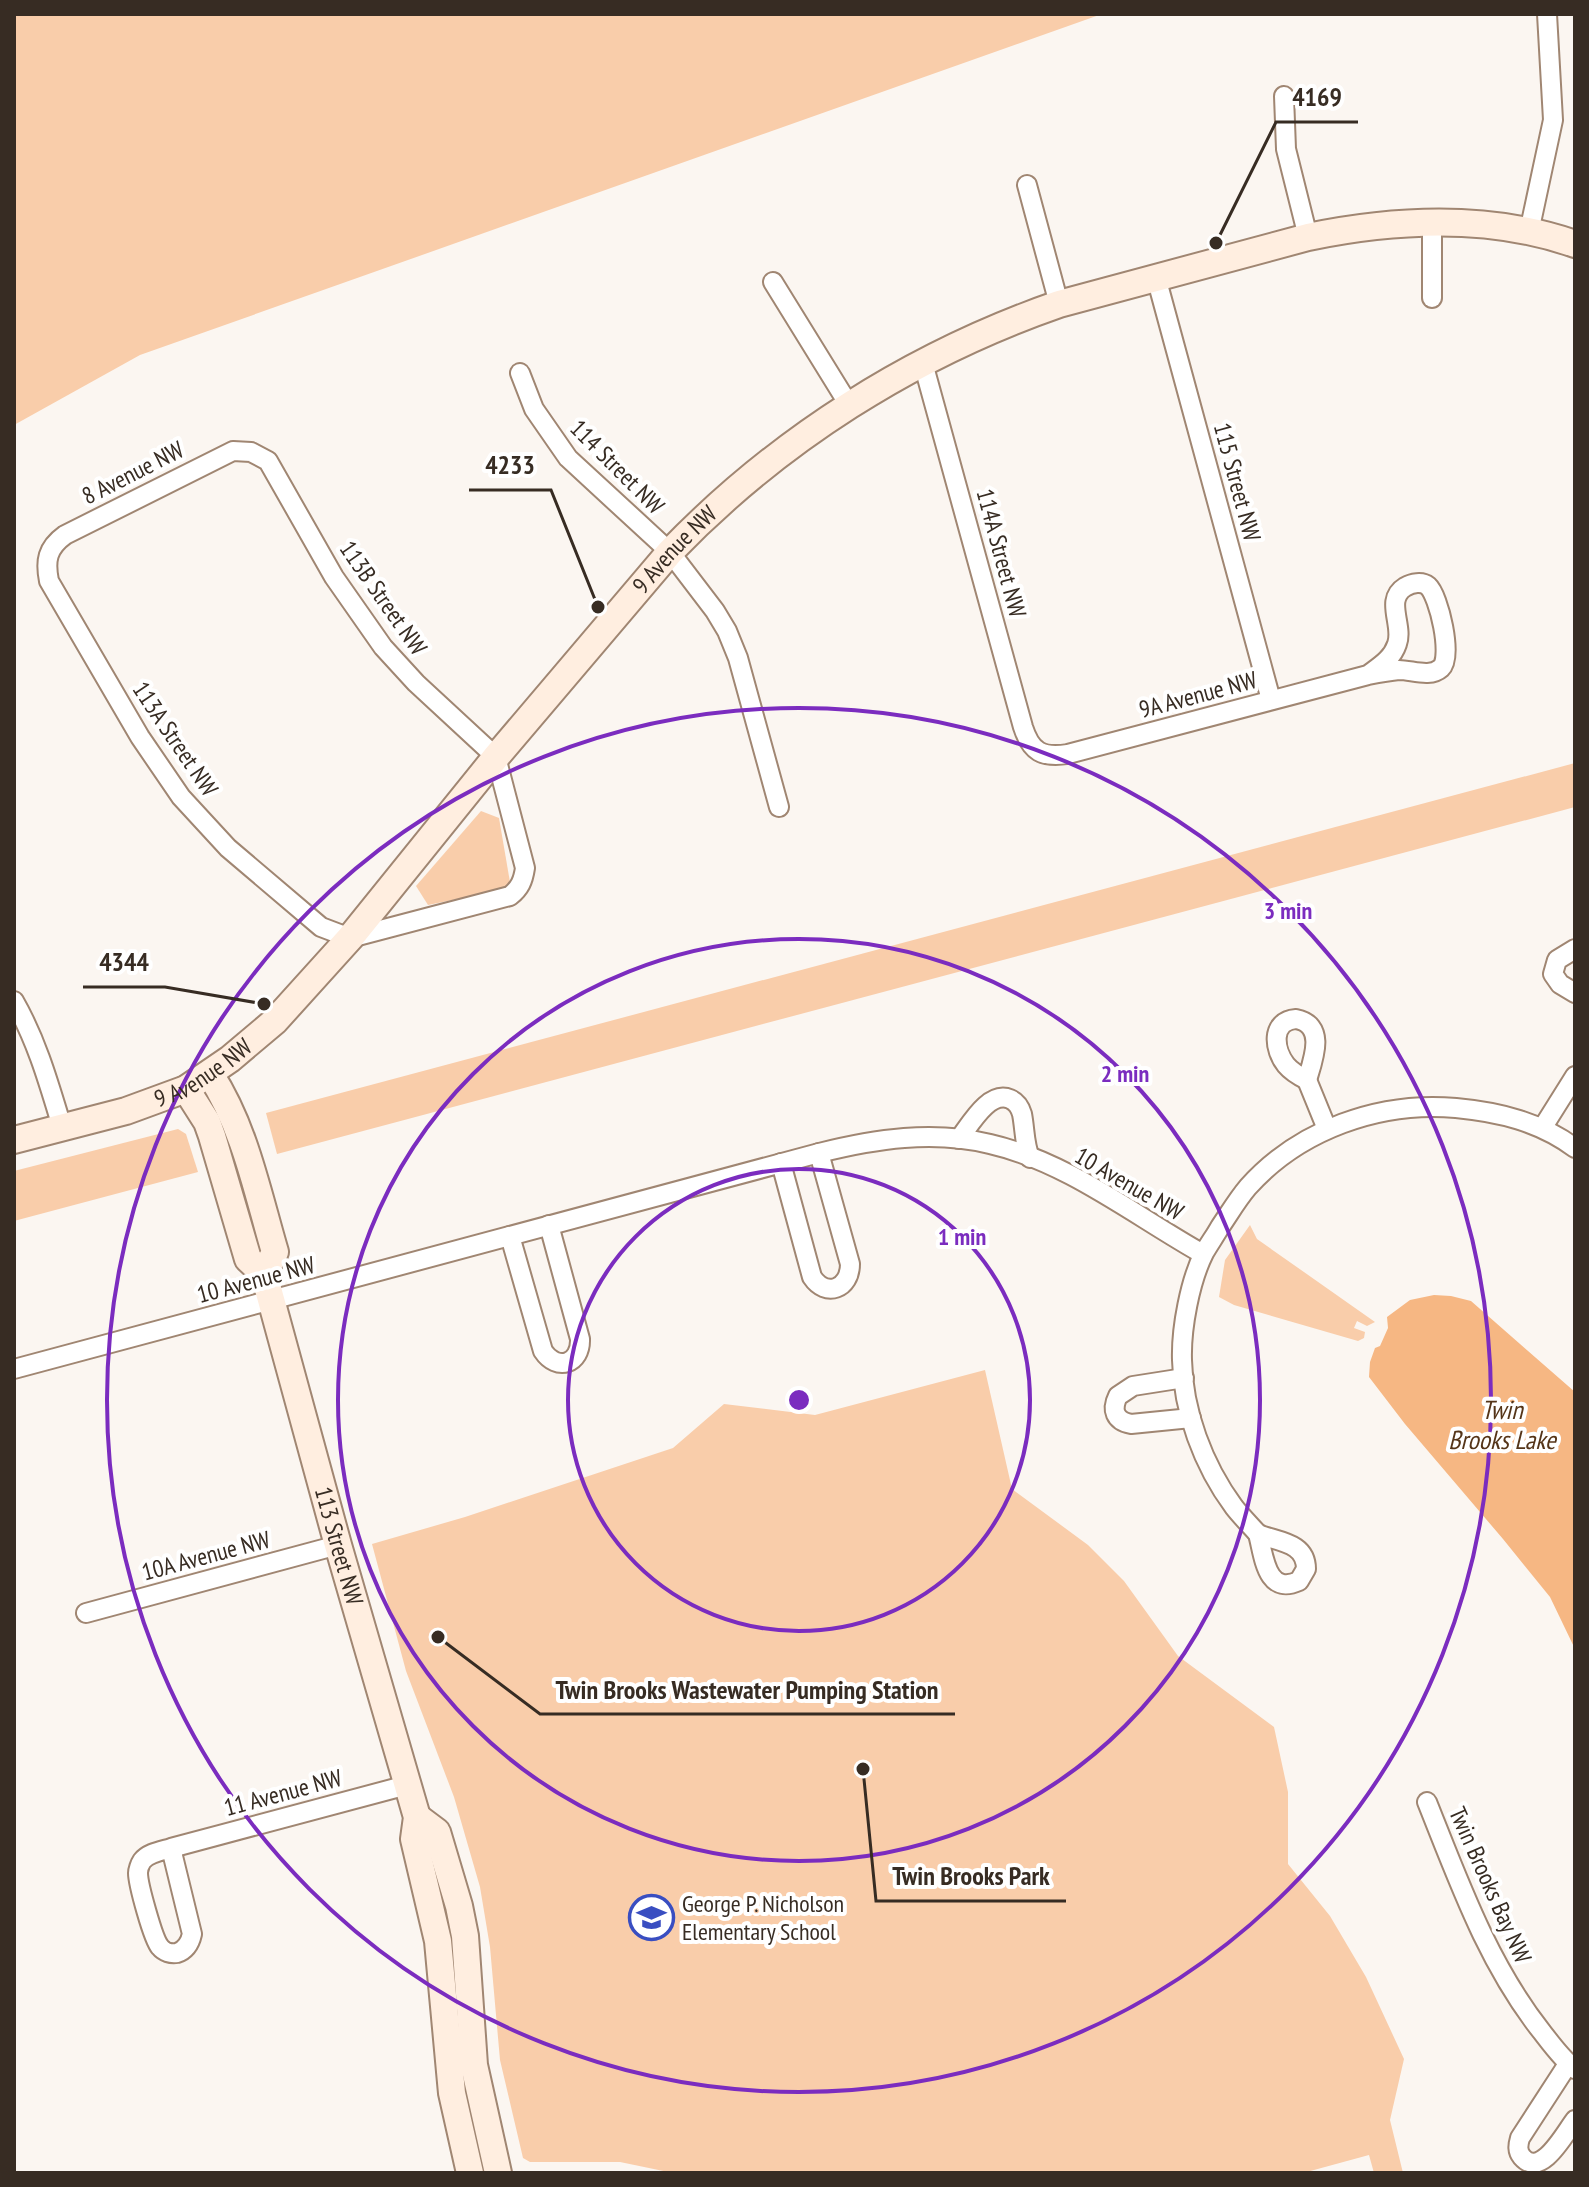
<svg xmlns="http://www.w3.org/2000/svg" width="1589" height="2187" font-family="'PT Sans Narrow',sans-serif">
  <rect width="100%" height="100%" fill="#fbf6f1"/>
  <g fill="#f9cdaa">
    <path d="M14 14H1102L140 355 14 425Z"/>
    <path d="M1575 763V807L277 1154 266 1113Z"/>
    <path d="M481 811 499 818 511 888 428 905 416 886Z"/>
    <path d="M178 1129 186 1134 198 1172 14 1221V1171Z"/>
    <path d="M1250 1225 1257 1239 1375 1322 1367 1326 1357 1321 1354 1328 1365 1332 1364 1338 1358 1341 1234 1305 1219 1297 1225 1260Z"/>
    <path d="M985 1370 1012 1489 1088 1545 1124 1581 1178 1656 1274 1727 1288 1792V1864L1330 1916 1366 1977 1404 2059 1390 2120 1403 2173H1374L1369 2155 1303 2173H673L620 2162H530L523 2158 500 2060 490 1947 480 1887 454 1797 406 1671 372 1544 465 1517 673 1448 724 1404 815 1415Z"/>
  </g>
  <path fill="#f6b783" d="M1434 1295 1451 1296 1471 1301 1575 1392V1649L1550 1597 1503 1539 1405 1424 1369 1377 1370 1362 1375 1348 1380 1346 1388 1328 1387 1317 1410 1300Z"/>
  <g fill="none" stroke-linecap="round" stroke-linejoin="round">
    <defs>
      <g id="street">
        <path d="M1284 96 1286 149 1308 237"/>
        <path d="M1027 185 1059 304"/>
        <path d="M1529 232 1553 120 1547 14"/>
        <path d="M1156 277 1271 700"/>
        <path d="M773 282 849 405"/>
        <path d="M1432 298V222"/>
        <path d="M923 363 1023 727C1031 752 1042 758 1068 754L1368 675C1378 673 1388 671 1399 670 1412 670 1430 678 1441 668 1453 657 1439 596 1428 586 1422 581 1412 583 1405 587 1384 600 1404 625 1397 644 1392 659 1380 666 1368 675"/>
        <path d="M520 373 534 409 568 458 670 552 715 611 727 631 738 658 779 807"/>
        <path d="M233 451 251 452 268 461 334 577 383 647 416 683 496 757 525 868C523 881 520 888 510 896L350 938 321 927 228 848 181 797 140 737 49 581C45 561 47 548 65 535Z"/>
        <path d="M1575 949 1557 960 1553 974 1560 984 1575 993"/>
        <path d="M14 1001C37 1041 49 1084 62 1127"/>
        <path d="M1296 1019C1327 1025 1313 1060 1307 1080 1299 1076 1291 1071 1286 1065 1274 1050 1270 1021 1296 1019Z"/>
        <path d="M1307 1080 1327 1129"/>
        <path d="M1543 1127 1575 1076"/>
        <path d="M959 1139C970 1125 989 1090 1010 1099 1017 1102 1020 1107 1022 1114 1025 1129 1024 1143 1030 1158"/>
        <path d="M781 1163 812 1277C826 1298 850 1289 850 1264L819 1153"/>
        <path d="M510 1236 543 1351C557 1372 581 1364 580 1339L549 1225"/>
        <path d="M14 1369 819 1153C875 1139 933 1130 990 1144 1068 1162 1135 1216 1203 1254"/>
        <path d="M1184 1378 1133 1386 1118 1396C1111 1410 1115 1421 1131 1424L1191 1418"/>
        <path d="M1258 1534C1250 1525 1241 1516 1234 1507 1203 1465 1183 1411 1182 1360 1181 1328 1190 1281 1204 1253 1209 1244 1215 1236 1220 1227 1229 1214 1237 1200 1248 1187 1299 1130 1379 1101 1456 1108 1499 1112 1540 1122 1575 1148"/>
        <path d="M1258 1534C1278 1542 1306 1542 1306 1569L1299 1581C1266 1596 1264 1556 1258 1534Z"/>
        <path d="M86 1613 338 1545"/>
        <path d="M1427 1802C1459 1882 1488 1964 1542 2032 1552 2045 1562 2059 1575 2069"/>
        <path d="M171 1848 192 1934C190 1943 186 1950 177 1953 171 1954 164 1952 160 1947 153 1939 138 1884 138 1873 138 1870 140 1864 142 1861 148 1853 161 1851 171 1848L407 1785"/>
        <path d="M1568 2064 1520 2138C1518 2145 1517 2151 1522 2157 1541 2179 1565 2133 1575 2120"/>
      </g>
      <g id="secondary">
        <path d="M210 1074C245 1128 257 1191 275 1252L264 1274"/>
        <path id="s1" d="M186 1089 207 1122 212 1136 248 1259 264 1274 338 1545 417 1817 414 1839 438 1941 452 2093 470 2173"/>
        <path id="s2" d="M14 1140 126 1111 186 1089 230 1059 275 1021 350 938 496 757 670 552C778 440 912 355 1059 304L1308 237C1395 219 1489 214 1575 244"/>
        <path d="M417 1817 437 1832 459 1906 465 1936 474 2065 498 2173"/>
      </g>
    </defs>
    <use href="#street" stroke="#a08672" stroke-width="22"/>
    <use href="#secondary" stroke="#a08672" stroke-width="30"/>
    <use href="#street" stroke="#fff" stroke-width="18"/>
    <use href="#secondary" stroke="#ffeee0" stroke-width="26"/>
  </g>
  <g fill="none" stroke="#7b2cbf" stroke-width="4">
    <circle cx="799" cy="1400" r="231"/>
    <circle cx="799" cy="1400" r="461"/>
    <circle cx="799" cy="1400" r="692"/>
  </g>
  <defs>
    <symbol id="school-ring" viewBox="-11 -11 22 22"><circle r="9.5" fill="#fff" stroke="#394ec1" stroke-width="1.5"/><path d="M0-5L7-2L0 1L-7-2ZM-4 1L0 2.5L4 1V4Q0 6-4 4Z" fill="#394ec1"/></symbol>
  </defs>
  <g fill-rule="evenodd">
    <use href="#school-ring" x="626" y="1892" width="51" height="51"/>
  </g>
  <g text-anchor="middle" stroke-width="8" stroke-linejoin="round" paint-order="stroke">
    <g font-size="24" fill="#372c23" stroke="#fff">
      <text transform="translate(617 467) rotate(45)" y="8">114 Street NW</text>
      <text transform="translate(133 473) rotate(-27)" y="8">8 Avenue NW</text>
      <text transform="translate(1237 482) rotate(75)" y="8">115 Street NW</text>
      <text dy="8" stroke="none"><textPath href="#s2" startOffset="910">9 Avenue NW</textPath></text>
      <text transform="translate(1001 553) rotate(75)" y="8">114A Street NW</text>
      <text transform="translate(383 598) rotate(55)" y="8">113B Street NW</text>
      <text transform="translate(1198 695) rotate(-15)" y="8">9A Avenue NW</text>
      <text transform="translate(175 739) rotate(56)" y="8">113A Street NW</text>
      <text dy="8" stroke="none"><textPath href="#s2" startOffset="202">9 Avenue NW</textPath></text>
      <text transform="translate(1129 1184) rotate(30)" y="8">10 Avenue NW</text>
      <text transform="translate(256 1280) rotate(-15)" y="8">10 Avenue NW</text>
      <text dy="8" stroke="none"><textPath href="#s1" startOffset="486">113 Street NW</textPath></text>
      <text transform="translate(206 1556) rotate(-15)" y="8">10A Avenue NW</text>
      <text transform="translate(283 1793) rotate(-15)" y="8">11 Avenue NW</text>
      <text transform="translate(1490 1885) rotate(66)" y="8">Twin Brooks Bay NW</text>
    </g>
    <g font-size="24" fill="#372c23" stroke="#fff" text-anchor="start">
      <text x="682" y="1912">George P. Nicholson<tspan x="682" dy="28">Elementary School</tspan></text>
    </g>
    <g font-size="26" font-style="italic" fill="#553519" stroke="#fff">
      <text x="1502" y="1419">Twin<tspan x="1502" dy="30">Brooks Lake</tspan></text>
    </g>
  </g>
  <circle cx="799" cy="1400" r="12" fill="#7b2cbf" stroke="#fff" stroke-width="4"/>
  <g font-size="24" text-anchor="middle" font-weight="bold" fill="#7b2cbf" stroke="#fff" stroke-width="8" stroke-linejoin="round" paint-order="stroke">
    <text x="1288" y="919">3 min</text>
    <text x="1125" y="1082">2 min</text>
    <text x="962" y="1245">1 min</text>
  </g>
  <path fill="none" stroke="#372c23" stroke-width="3" d="M1216 243L1276 122H1358M598 607L551 490H469M264 1004L165 987H83M438 1637L540 1714H955M863 1769L876 1901H1066"/>
  <g fill="#372c23" stroke="#fff" stroke-width="3">
    <circle cx="1216" cy="243" r="8"/>
    <circle cx="598" cy="607" r="8"/>
    <circle cx="264" cy="1004" r="8"/>
    <circle cx="438" cy="1637" r="8"/>
    <circle cx="863" cy="1769" r="8"/>
  </g>
  <g font-size="26" text-anchor="middle" font-weight="bold" fill="#372c23" stroke="#fff" stroke-width="8" stroke-linejoin="round" paint-order="stroke">
    <text x="1317" y="106">4169</text>
    <text x="510" y="474">4233</text>
    <text x="124" y="971">4344</text>
    <text x="747" y="1699">Twin Brooks Wastewater Pumping Station</text>
    <text x="971" y="1885">Twin Brooks Park</text>
  </g>
  <rect width="1589" height="2187" fill="none" stroke="#372c23" stroke-width="32"/>
</svg>
